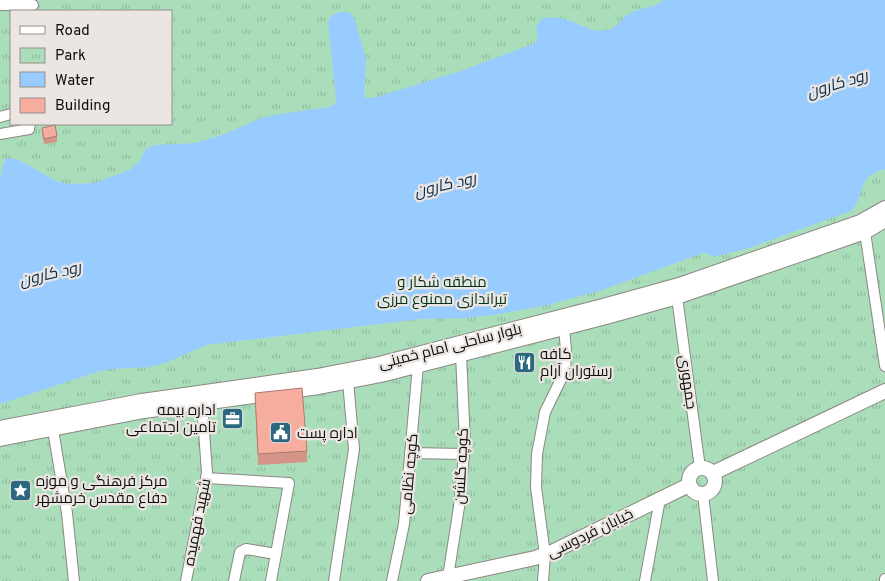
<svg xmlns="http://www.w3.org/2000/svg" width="885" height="581" font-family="Overpass,Cairo,sans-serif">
  <defs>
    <pattern id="park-tufts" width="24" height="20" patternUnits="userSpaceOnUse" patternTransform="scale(1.25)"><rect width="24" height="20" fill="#aadeba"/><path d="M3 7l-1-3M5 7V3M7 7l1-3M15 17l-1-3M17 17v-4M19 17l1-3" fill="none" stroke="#91bd9f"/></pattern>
  </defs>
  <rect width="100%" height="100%" fill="#ece6e3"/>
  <path fill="url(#park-tufts)" fill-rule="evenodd" d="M0 0H885V581H0ZM11 11H171V124H11Z"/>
  <path fill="#99ccfe" d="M664 0H885V169C855 177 867 194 851 211L749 248 714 257 707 253H703L602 290 548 305 493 315 466 318 421 319 206 345 168 362 151 367 112 369 100 371 0 404V180L3 164 7 158 17 159 56 181 69 184 94 183 130 170 139 162 146 149 154 145 196 143 225 134 261 118 280 114 329 107 335 104 336 98 328 21C333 12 341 10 350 13L355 20 366 59 364 94 366 98H373L461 71 535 43 538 38 536 28 541 19C570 10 587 38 611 29 619 26 623 16 632 12 642 7 656 8 664 0Z"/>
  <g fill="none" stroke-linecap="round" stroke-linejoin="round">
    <defs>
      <g id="minor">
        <path d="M0 5H33"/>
        <path d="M0 117 11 114"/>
        <path d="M0 134 29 129 30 124"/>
        <path d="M862 226 865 232 885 366"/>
        <path d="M677 297 700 468"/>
        <path d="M52 424 67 513 74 581"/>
        <path d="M410 453 464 454"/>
        <path d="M206 478 289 483 276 554"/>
        <path d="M703 494 713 581"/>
        <path d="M448 577 459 507 465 444 461 354"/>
        <path d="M186 581 207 473 202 403"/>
        <path d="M234 581 240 552 246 549 276 554 271 581"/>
        <path d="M334 581 354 449 348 381"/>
        <path d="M392 581 404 524 418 365"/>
        <path d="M543 581 545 555 536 487 537 454 545 412 565 371 566 350 564 328"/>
        <path d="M645 581 660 499"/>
        <path d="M885 581V579"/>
      </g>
      <g id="major">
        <path d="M0 428 142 401 317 376 379 364 603 306 679 285 860 222 885 208"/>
        <path d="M0 439 144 411 319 387 381 375 606 317 677 297 865 232 885 220"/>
        <circle cx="702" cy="481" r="13"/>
        <path d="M713 473 885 391"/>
        <path d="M428 581 535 558 552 552 689 485"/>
      </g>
    </defs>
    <use href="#minor" stroke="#8c8783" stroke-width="12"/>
    <use href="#major" stroke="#8c8783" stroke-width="16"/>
    <use href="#minor" stroke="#fff" stroke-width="10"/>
    <use href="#major" stroke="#fff" stroke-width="14"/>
  </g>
  <g fill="#d49588">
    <path d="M42 128 57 136V142L44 144 42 133Z"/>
    <path d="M255 393 307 451V462L258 465Z"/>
  </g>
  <g fill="#f6ad9e" stroke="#ac796f">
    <path d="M55 125 57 136 44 139 42 128Z"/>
    <path d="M302 388 307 451 258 454 255 393Z"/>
  </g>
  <defs>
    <symbol id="restaurant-square" viewBox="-11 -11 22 22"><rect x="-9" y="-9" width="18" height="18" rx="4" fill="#2b677e" stroke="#ece6e3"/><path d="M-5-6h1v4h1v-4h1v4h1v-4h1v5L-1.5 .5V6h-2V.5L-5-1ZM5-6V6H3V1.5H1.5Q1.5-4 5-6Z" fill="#fff"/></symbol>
    <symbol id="office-square" viewBox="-11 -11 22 22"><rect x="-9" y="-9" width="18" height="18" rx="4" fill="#2b677e" stroke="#ece6e3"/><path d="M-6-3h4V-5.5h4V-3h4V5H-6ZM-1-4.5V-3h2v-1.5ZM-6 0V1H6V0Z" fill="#fff"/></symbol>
    <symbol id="civic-square" viewBox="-11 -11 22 22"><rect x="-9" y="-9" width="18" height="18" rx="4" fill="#2b677e" stroke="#ece6e3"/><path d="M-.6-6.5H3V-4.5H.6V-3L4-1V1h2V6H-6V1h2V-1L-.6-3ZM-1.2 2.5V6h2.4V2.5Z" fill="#fff"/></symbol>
    <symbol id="sight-square" viewBox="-11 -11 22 22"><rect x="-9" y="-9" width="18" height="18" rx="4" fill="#2b677e" stroke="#ece6e3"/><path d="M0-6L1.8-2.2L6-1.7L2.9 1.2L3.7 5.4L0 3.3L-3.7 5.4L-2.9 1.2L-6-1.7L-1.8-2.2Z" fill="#fff"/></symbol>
  </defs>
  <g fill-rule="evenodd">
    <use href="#restaurant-square" x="512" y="350" width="25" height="25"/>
    <use href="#office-square" x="220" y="406" width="25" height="25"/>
    <use href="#civic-square" x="268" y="420" width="25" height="25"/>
    <use href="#sight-square" x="8" y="478" width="25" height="25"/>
  </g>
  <g text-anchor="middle" stroke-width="4.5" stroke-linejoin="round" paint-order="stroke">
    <g font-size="15" fill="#00341a" stroke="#ece6e3">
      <text x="442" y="287">منطقه شکار و<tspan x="442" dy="17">تیراندازی ممنوع مرزی</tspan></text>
    </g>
    <g font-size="15" fill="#0f0d0c" stroke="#ece6e3">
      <text transform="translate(450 346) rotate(-14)" y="5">بلوار ساحلی امام خمینی</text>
      <text transform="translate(688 382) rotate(82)" y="5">جمهوری</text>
      <text transform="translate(461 466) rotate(-87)" y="5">کوچه گلشن</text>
      <text transform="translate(409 474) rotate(-85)" y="5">کوچه نظامی</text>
      <text transform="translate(197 522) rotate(-79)" y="5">شهید فهمیده</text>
      <text transform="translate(590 533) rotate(-26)" y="5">خیابان فردوسی</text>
    </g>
    <g font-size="15" fill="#0f0d0c" stroke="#ece6e3" text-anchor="start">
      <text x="540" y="359">کافه<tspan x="540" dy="17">رستوران آرام</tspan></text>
      <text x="216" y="415" text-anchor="end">اداره بیمه<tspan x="216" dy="17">تامین اجتماعی</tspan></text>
      <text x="297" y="438">اداره پست</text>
      <text x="36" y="486">مرکز فرهنگی و موزه<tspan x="36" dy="17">دفاع مقدس خرمشهر</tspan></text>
    </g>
    <g font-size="16" font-style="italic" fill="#082e4e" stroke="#ece6e3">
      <text transform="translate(837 83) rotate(-17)" y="6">رود کارون</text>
      <text transform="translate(445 184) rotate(-13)" y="6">رود کارون</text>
      <text transform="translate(50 273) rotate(-13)" y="6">رود کارون</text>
    </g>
  </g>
  <rect x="10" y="10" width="162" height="115" fill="#ece6e3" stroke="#948f8d"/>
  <rect x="20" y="26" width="25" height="8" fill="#ffffff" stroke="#948f8d"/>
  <text x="55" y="35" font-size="15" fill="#0f0d0c">Road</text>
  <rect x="20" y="48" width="25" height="15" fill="url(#park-tufts)" stroke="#948f8d"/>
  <text x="55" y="60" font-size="15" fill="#0f0d0c">Park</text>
  <rect x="20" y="72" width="25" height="15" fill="#99ccfe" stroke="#948f8d"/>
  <text x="55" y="85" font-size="15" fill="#0f0d0c">Water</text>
  <rect x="20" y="98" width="25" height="15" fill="#f6ad9e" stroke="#948f8d"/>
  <text x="55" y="110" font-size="15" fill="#0f0d0c">Building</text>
</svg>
